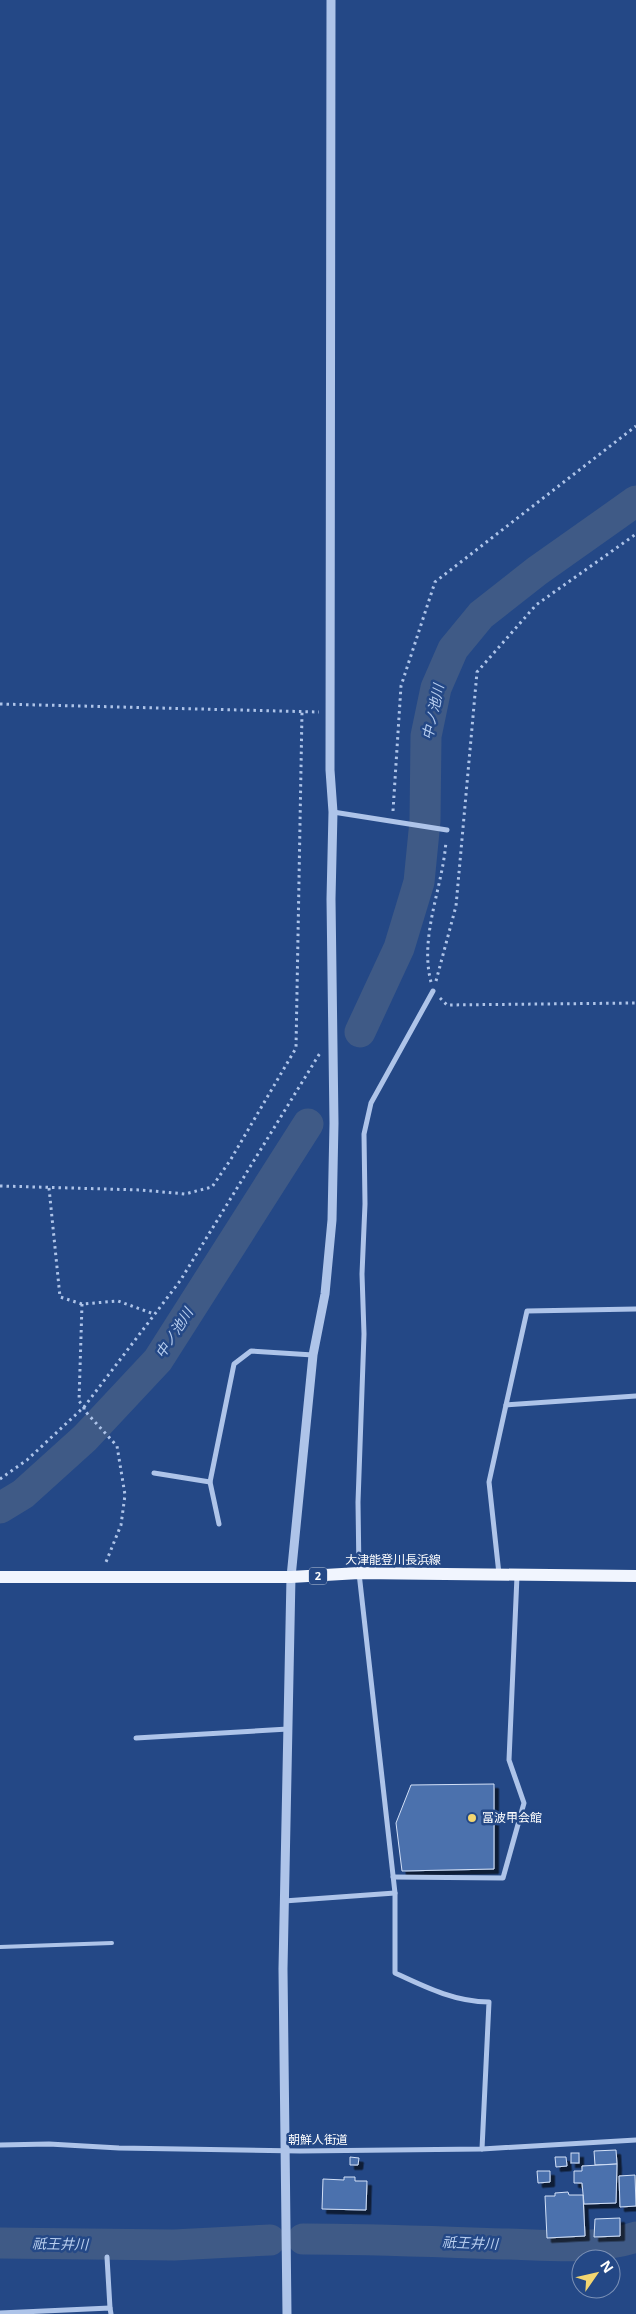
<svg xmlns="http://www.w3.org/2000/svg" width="636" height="2314" font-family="'Open Sans','Noto Sans JP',sans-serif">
  <defs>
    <filter id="shadow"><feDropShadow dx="4.5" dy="4.5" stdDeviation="0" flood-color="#0009"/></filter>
  </defs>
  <rect width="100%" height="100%" fill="#244886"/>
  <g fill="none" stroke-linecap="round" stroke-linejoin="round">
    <g stroke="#3f5a86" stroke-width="31">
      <path d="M360 1032 399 948 419 882 425 821 426 736 436 688 453 649 481 615 537 571 636 501"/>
      <path d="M0 1508 23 1494 85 1438 158 1360 308 1124"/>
      <path d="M303 2239C372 2239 440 2242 508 2244 546 2245 601 2250 636 2237"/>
      <path d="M0 2243 174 2245 270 2240"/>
    </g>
  </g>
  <g fill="#4c71ad" stroke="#d2e0f7" filter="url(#shadow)">
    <path d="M494 1784V1869L402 1871 396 1823 411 1785Z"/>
    <path d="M616 2150 617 2164 595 2165 594 2151Z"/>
    <rect x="571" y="2153" width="8" height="10"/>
    <path d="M350 2157 359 2158 358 2165H350Z"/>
    <path d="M555 2157H566L567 2166 556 2167Z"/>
    <path d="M617 2164 616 2203 584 2204 582 2183H574V2171H582V2166Z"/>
    <path d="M537 2171H550V2182L538 2183Z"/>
    <path d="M635 2175 636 2206 620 2207 619 2176Z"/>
    <path d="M344 2177H355V2181H367L366 2210 322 2209 323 2179 344 2180Z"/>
    <path d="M568 2192 569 2195H583L585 2236 547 2238 545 2196H555V2193Z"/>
    <path d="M620 2218V2236L594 2237 595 2219Z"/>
  </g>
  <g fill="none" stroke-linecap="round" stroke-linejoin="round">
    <g stroke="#aec4e9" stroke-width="3" stroke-dasharray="2.5 4" stroke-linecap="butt">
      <path d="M0 704 319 712"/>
      <path d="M393 811 401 686 435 582 636 426"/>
      <path d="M436 981 456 906 477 672 536 605 636 534"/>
      <path d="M431 982C419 936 443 887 446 841"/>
      <path d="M440 998 447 1005 636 1003"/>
      <path d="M0 1186 141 1190 185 1194 212 1187 231 1159 296 1048 302 712"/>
      <path d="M49 1188 60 1297 82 1304 118 1301 154 1314"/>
      <path d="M82 1304 79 1401 84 1407"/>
      <path d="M84 1407V1410L117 1446 125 1495 121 1525 106 1562"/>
      <path d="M0 1479 27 1460 84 1407 180 1281 320 1053"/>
    </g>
    <path stroke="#aec4e9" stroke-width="4" d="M0 1947 112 1943"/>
    <g stroke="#aec4e9" stroke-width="5">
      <path d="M333 812 447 830"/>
      <path d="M433 991 371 1103 364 1134 365 1204 362 1274 364 1334 358 1502 359 1573 395 1893V1973C425 1987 455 2002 489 2002L482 2149"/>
      <path d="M506 1405 527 1311 636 1309"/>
      <path d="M154 1473 210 1482"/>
      <path d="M219 1524 210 1482 234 1364 251 1351 313 1355"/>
      <path d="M499 1574 489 1482 506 1405 636 1396"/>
      <path d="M136 1738 288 1729"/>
      <path d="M393 1877 503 1878 524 1803 509 1760 517 1576"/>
      <path d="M284 1901 395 1893"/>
      <path d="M0 2145 49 2144 119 2148 300 2151 482 2149 636 2140"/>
      <path d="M107 2257 110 2308"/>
      <path d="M0 2313 110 2308 111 2314"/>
    </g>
    <path stroke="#aec4e9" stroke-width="9" d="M287 2314 283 1969 291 1577 313 1355 325 1294 332 1220 334 1123 331 899 333 812 330 770 331 0"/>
    <path stroke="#f1f5fe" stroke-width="12" d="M0 1577H291L359 1573 636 1576"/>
  </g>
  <circle fill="#f3d671" stroke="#244886" stroke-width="2" cx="472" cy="1818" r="5"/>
  <g text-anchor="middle" stroke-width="5" stroke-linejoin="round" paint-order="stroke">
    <rect fill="#244886" stroke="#bdc8db" stroke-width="1" x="309" y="1567.5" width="18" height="17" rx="4"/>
    <g font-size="11" font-weight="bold" fill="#fff">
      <text x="318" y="1580">2</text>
    </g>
    <g font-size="12" fill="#fff" stroke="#244886">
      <text x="393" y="1564">大津能登川長浜線</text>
      <text x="318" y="2144">朝鮮人街道</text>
    </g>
    <g font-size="12" fill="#fff" stroke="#244886" text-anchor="start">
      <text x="482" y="1822">冨波甲会館</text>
    </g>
    <g font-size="14" font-style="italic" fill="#b9cff0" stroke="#244886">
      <text transform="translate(433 712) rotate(-78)" y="5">中ノ池川</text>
      <text transform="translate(174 1333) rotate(-57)" y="5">中ノ池川</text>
      <text transform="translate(470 2243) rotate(2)" y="5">祇王井川</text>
      <text transform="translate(60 2244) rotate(1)" y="5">祇王井川</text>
    </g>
  </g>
  <g transform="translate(596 2274) rotate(56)"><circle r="24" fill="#244886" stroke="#7c91b6"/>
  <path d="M0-4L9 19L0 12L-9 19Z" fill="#f3d671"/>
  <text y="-8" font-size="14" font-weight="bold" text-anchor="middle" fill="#ffffff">N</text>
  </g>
</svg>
